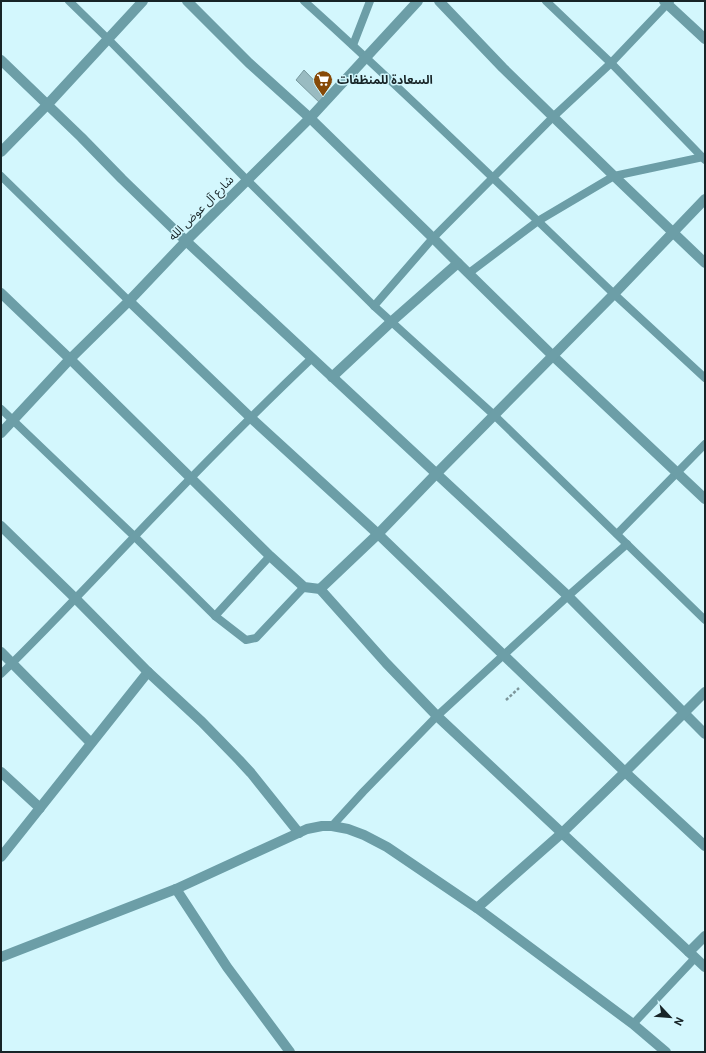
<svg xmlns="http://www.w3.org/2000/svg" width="706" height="1053" font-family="Roboto,'Noto Sans Arabic',sans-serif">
  <rect width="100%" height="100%" fill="#d3f7fd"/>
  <path fill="#99bbc1" stroke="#789a9f" d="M304 70 330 97 322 105 296 80Z"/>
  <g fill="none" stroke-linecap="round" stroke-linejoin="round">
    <path stroke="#7d969b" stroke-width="2.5" stroke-dasharray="3 2" stroke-linecap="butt" d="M506 700 519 688"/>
    <g stroke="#6c9ea7" stroke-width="8">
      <path d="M69 1 108 39 247 180 374 306 494 415 705 620"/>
      <path d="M304 1C410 96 511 196 614 294 644 322 675 350 705 378"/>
      <path d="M546 1 611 63 705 160"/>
      <path d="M353 45 370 1"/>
      <path d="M1 176 129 301"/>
      <path d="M469 273 538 221 614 176 703 157"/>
      <path d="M374 306 433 238 554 116 611 63 670 1"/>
      <path d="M1 409 134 536 215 616 246 640 256 638 304 587"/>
      <path d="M617 534 705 444"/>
      <path d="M215 616 270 556"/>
      <path d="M1 674C46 630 90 583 134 537 192 476 251 416 312 358"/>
      <path d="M332 826 363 792 437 716 568 596 627 544"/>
      <path d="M633 1024 695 958"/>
    </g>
    <g stroke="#6c9ea7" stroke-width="10">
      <path d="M187 1 249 63 310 118 433 238 458 263 553 356 705 499"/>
      <path d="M439 1 503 68 614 176 705 263"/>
      <path d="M664 1 705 39"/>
      <path d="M1 60 81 137 122 179 186 241 568 596 705 734"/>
      <path d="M1 152 48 104 143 1"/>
      <path d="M1 293 70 359 270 556 304 587 320 589 386 663 437 716 705 967"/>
      <path d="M129 301 250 417 378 534 625 772 705 846"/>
      <path d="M332 377 391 322 458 263"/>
      <path d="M320 589 378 534 436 474 614 294 705 199"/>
      <path d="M1 652 91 743"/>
      <path d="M1 772 40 808"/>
      <path d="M1 857 148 672"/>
      <path d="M176 889 227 967 290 1052"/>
      <path d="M477 908 562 833 625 772 705 692"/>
      <path d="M689 952 705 936"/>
    </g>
    <g stroke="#6c9ea7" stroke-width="10">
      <path d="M1 433 70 359 129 301 186 241 310 118 418 1"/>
      <path d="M1 526 76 599 148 672 202 722 239 760 251 773 299 833"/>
      <path d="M1 957 176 889 307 829 322 826H332L348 829 364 835 387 847 477 908 633 1024 666 1052"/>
    </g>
  </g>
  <defs>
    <symbol id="supermarket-pin" viewBox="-11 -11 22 30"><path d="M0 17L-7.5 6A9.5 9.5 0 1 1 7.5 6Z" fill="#864907" stroke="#d3f7fd"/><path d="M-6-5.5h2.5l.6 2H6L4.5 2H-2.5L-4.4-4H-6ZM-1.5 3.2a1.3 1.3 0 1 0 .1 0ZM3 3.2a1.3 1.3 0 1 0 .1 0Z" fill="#fff"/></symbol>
  </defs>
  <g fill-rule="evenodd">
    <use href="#supermarket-pin" x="312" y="69" width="22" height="30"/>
  </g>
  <g text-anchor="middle" stroke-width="3" stroke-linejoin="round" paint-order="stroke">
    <g font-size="12" font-weight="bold" fill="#172427" stroke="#d3f7fd" text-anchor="start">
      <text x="337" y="84">السعادة للمنظفات</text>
    </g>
    <g font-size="12" fill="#172427" stroke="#d3f7fd">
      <text transform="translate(201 208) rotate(-45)" y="4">شارع آل عوض الله</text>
    </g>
  </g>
  <rect width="706" height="1053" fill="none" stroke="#172427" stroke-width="4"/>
  <g transform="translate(670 1017) rotate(116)" stroke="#d3f7fd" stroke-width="3" paint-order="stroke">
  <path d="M0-3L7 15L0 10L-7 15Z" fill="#172427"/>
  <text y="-6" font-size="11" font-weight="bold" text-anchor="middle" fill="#172427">N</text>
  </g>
</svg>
